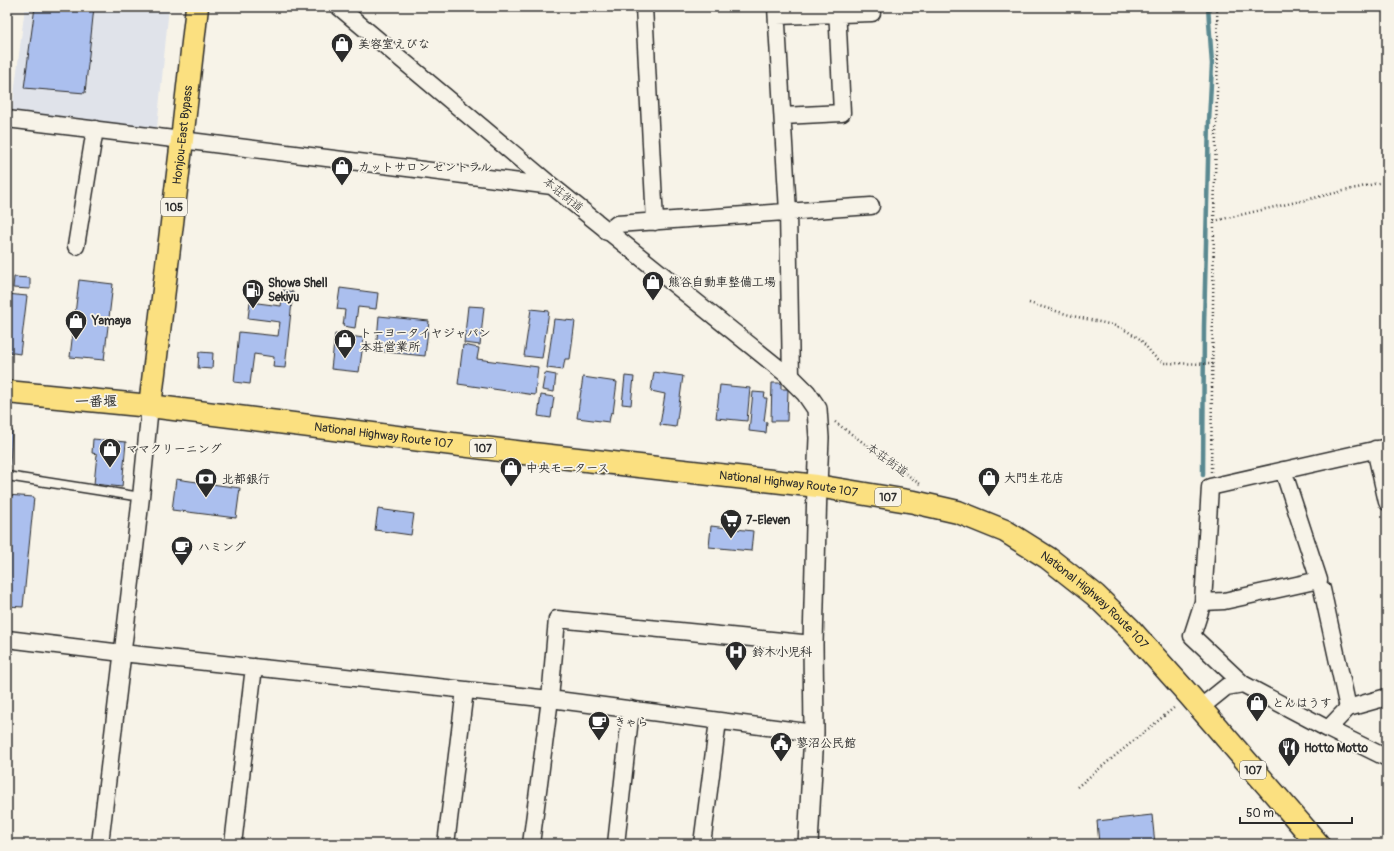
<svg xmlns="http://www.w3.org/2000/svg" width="1394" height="851" viewBox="0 0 1394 851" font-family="Pangolin,'Klee One',sans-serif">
  <rect width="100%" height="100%" fill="#f7f3e8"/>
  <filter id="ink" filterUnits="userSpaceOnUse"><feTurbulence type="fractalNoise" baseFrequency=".025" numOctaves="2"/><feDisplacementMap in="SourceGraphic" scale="8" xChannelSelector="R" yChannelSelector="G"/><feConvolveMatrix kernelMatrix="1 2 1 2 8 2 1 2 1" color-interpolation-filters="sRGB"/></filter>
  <g filter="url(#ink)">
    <path fill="#e0e3ea" d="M 25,7 L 169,7 L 157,128 L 12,111 Z"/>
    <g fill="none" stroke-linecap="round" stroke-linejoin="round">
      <path stroke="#5a8991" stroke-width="4.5" d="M 1203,475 L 1204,326 L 1209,121 L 1212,64 L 1208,7"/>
    </g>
    <path fill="#abbfee" stroke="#2b2b2b" d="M 35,7 L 94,7 L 85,93 L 24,88 Z
      M 14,277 L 30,278 L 30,289 L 13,288 Z
      M 79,280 L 113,284 L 104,360 L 70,357 Z
      M 340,288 L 378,293 L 376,309 L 358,307 L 355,328 L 343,326 L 345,310 L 337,309 Z
      M 283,290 L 293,292 L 285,368 L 273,367 L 274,357 L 254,354 L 250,384 L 234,382 L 239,332 L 278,336 L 280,322 L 248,318 L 250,302 L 281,306 Z
      M 7,294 L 27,296 L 20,354 L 7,352 Z
      M 468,306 L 484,307 L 480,345 L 464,343 Z
      M 531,309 L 549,311 L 542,358 L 524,356 Z
      M 379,316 L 429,321 L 425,356 L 376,351 Z
      M 554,319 L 575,321 L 570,359 L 565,359 L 563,370 L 547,368 Z
      M 335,334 L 364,338 L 359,372 L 331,369 Z
      M 463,345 L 479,348 L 477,359 L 538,367 L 535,395 L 458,384 Z
      M 199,352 L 213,353 L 212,369 L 198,368 Z
      M 654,372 L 683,376 L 676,427 L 660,425 L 665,394 L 651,391 Z
      M 545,373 L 556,375 L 554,392 L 542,390 Z
      M 625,376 L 634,377 L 631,405 L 622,404 Z
      M 583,377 L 617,382 L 613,413 L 611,412 L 609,422 L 577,418 Z
      M 772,383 L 781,383 L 781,389 L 788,389 L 787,421 L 771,421 Z
      M 720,385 L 750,388 L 747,421 L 716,418 Z
      M 753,392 L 765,393 L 764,398 L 767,398 L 764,421 L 767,422 L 766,433 L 749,431 Z
      M 541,395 L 554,397 L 551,418 L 538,416 Z
      M 7,430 L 12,430 L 10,465 L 7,465 Z
      M 93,439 L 126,442 L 122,487 L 94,484 L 97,454 L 92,453 Z
      M 176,479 L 240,488 L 236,518 L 172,510 Z
      M 7,495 L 34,497 L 23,607 L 7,606 Z
      M 378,509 L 414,514 L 411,535 L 375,530 Z
      M 711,526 L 753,531 L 751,551 L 709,547 Z
      M 1152,815 L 1155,844 L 1099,844 L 1097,821 Z"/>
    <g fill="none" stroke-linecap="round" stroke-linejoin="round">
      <g stroke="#2b2b2b" stroke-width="11">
        <path id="service" d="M 7,476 L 141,497"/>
      </g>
      <g stroke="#2b2b2b" stroke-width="19">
        <path id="minor" d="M 339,7 L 552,186 L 791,378
          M 644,7 L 655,222
          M 776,7 L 788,212 L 791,378
          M 777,16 L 872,13
          M 783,116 L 842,113 L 837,7
          M 7,119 L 182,140 L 552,186
          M 607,232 L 617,224 L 871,206
          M 76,246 L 95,129
          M 1375,449 L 1387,502
          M 1322,589 L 1348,708
          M 1203,602 L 1224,601 L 1319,580 L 1283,470
          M 7,639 L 122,653 L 550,699 L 814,733
          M 1243,684 L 1192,636 L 1203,602 L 1210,487 L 1387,447
          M 1200,708 L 1226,687 L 1243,684 L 1328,729 L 1387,758
          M 1328,729 L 1348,708 L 1387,697
          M 100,844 L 141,497 L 150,406
          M 233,844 L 254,667
          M 446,844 L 465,690
          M 531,844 L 550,699 L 557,619 L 813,644
          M 616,844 L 631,709
          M 702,844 L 718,721"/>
      </g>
      <g stroke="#2b2b2b" stroke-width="22">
        <path id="tertiary" d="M 791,378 L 806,393 L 817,409 L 819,438 L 817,486 L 813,644 L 814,733 L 808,844"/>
      </g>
      <g stroke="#2b2b2b" stroke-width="25">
        <g id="trunk">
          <path id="s1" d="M 7,392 L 150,406 L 524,453 L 817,486 L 914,502 L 958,512 L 1005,531 L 1048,558 L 1095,595 L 1130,629 L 1189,695 L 1318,844"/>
          <path id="s2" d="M 150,406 L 182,140 L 197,7"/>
        </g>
      </g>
      <path stroke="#2b2b2b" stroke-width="2.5" stroke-dasharray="1 3" stroke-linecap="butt" d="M 1214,221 L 1387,181
        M 1029,303 L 1073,316 L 1113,325 L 1127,331 L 1140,339 L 1154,356 L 1163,363 L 1213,364
        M 835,422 L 920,484
        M 1211,472 L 1214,221 L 1218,48 L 1217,7
        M 1077,787 L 1175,707"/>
      <use href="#service" stroke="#f7f3e8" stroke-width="8"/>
      <use href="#minor" stroke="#f7f3e8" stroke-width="16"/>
      <use href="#tertiary" stroke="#f7f3e8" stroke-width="19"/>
      <use href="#trunk" stroke="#fbe080" stroke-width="22"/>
    </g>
  </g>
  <defs>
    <g id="shop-pin" transform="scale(1.15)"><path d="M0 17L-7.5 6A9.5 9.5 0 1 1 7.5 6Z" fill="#2b2b2b" stroke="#f7f3e8"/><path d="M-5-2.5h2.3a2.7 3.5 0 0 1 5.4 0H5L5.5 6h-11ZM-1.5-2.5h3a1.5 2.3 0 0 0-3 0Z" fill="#fff"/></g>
    <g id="fuel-pin" transform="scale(1.15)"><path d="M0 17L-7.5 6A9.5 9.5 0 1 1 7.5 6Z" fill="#2b2b2b" stroke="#f7f3e8"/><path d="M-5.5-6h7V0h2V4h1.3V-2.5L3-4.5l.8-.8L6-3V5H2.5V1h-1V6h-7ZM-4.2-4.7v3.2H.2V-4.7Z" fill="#fff"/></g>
    <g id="bank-pin" transform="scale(1.15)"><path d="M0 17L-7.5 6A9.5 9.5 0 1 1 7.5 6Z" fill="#2b2b2b" stroke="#f7f3e8"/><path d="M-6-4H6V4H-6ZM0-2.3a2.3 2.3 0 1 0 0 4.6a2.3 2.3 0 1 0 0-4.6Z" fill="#fff"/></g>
    <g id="supermarket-pin" transform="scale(1.15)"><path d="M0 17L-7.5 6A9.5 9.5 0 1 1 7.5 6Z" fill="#2b2b2b" stroke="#f7f3e8"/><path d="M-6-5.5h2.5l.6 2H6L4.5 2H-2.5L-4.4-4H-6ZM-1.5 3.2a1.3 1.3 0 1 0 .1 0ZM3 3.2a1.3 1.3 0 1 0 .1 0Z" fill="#fff"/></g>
    <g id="cafe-pin" transform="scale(1.15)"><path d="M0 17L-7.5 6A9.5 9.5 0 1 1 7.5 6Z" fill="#2b2b2b" stroke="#f7f3e8"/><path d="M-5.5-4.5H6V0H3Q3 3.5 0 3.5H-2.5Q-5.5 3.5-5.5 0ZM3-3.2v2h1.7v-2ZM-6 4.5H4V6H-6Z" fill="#fff"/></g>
    <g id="hospital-pin" transform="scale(1.15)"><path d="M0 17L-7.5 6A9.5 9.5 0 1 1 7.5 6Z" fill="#2b2b2b" stroke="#f7f3e8"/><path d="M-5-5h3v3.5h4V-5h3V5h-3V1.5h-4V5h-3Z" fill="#fff"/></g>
    <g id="civic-pin" transform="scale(1.15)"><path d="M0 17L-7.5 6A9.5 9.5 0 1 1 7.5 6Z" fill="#2b2b2b" stroke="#f7f3e8"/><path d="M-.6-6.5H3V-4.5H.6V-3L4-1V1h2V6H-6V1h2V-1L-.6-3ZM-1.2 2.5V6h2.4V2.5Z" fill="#fff"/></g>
    <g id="restaurant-pin" transform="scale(1.15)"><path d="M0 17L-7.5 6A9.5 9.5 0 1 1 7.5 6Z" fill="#2b2b2b" stroke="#f7f3e8"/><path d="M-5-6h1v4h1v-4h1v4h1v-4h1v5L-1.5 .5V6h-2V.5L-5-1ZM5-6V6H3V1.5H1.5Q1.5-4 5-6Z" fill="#fff"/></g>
  </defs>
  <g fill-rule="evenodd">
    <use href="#shop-pin" x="342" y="44"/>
    <use href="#shop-pin" x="342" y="167"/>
    <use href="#shop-pin" x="653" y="282"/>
    <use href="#fuel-pin" x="253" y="290"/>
    <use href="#shop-pin" x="76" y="321"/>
    <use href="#shop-pin" x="345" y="340"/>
    <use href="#shop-pin" x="110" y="449"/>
    <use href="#shop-pin" x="511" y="468"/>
    <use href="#shop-pin" x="989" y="478"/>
    <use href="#bank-pin" x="206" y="479"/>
    <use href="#supermarket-pin" x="731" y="520"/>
    <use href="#cafe-pin" x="182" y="547"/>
    <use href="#hospital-pin" x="736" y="652"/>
    <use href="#shop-pin" x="1257" y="703"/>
    <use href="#cafe-pin" x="599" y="722"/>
    <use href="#civic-pin" x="781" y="743"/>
    <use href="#restaurant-pin" x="1289" y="748"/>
  </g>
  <g text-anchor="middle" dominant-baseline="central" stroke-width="3.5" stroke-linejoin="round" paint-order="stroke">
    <g fill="#f7f3e8" stroke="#686764" stroke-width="1">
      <rect x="161" y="198" width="26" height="18" rx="3"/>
      <rect x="470" y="439" width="26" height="18" rx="3"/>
      <rect x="875" y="488" width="26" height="18" rx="3"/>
      <rect x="1240" y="761" width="26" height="18" rx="3"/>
    </g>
    <g font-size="11" font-weight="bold" fill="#2b2b2b">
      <text x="174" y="207">105</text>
      <text x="483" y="448">107</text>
      <text x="888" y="497">107</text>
      <text x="1253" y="770">107</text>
    </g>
    <g font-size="12" font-weight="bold" fill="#2b2b2b" stroke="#f7f3e8" text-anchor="start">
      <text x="358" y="44">美容室えびな</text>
      <text x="358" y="167">カットサロン セントラル</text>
      <text x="668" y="282">熊谷自動車整備工場</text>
      <text x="268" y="283">Showa Shell<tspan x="268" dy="14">Sekiyu</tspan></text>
      <text x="92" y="321">Yamaya</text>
      <text x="360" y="333">トーヨータイヤジャパン<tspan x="360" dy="14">本荘営業所</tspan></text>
      <text x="126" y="449">ママクリーニング</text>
      <text x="526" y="468">中央モータース</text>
      <text x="1004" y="478">大門生花店</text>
      <text x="222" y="479">北都銀行</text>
      <text x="746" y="520">7-Eleven</text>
      <text x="198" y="547">ハミング</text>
      <text x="752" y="652">鈴木小児科</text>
      <text x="1272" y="703">とんはうす</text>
      <text x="614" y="722">きゃら</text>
      <text x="796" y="743">蓼沼公民館</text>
      <text x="1304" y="748">Hotto Motto</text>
    </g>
    <g font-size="12" fill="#2b2b2b" stroke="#f7f3e8">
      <text stroke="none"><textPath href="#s2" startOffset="273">Honjou-East Bypass</textPath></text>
      <text transform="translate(563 195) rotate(39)">本荘街道</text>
      <text stroke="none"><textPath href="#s1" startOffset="379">National Highway Route 107</textPath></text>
      <text transform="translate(887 460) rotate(36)">本荘街道</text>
      <text stroke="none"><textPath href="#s1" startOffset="787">National Highway Route 107</textPath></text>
      <text stroke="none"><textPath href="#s1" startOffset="1123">National Highway Route 107</textPath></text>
    </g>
    <g font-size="14" font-weight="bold" fill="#2b2b2b" stroke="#f7f3e8">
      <text x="96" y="401">一番堰</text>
    </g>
  </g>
  <rect width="1394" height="851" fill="none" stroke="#f7f3e8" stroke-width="24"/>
  <rect x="12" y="12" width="1370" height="827" fill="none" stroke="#2b2b2b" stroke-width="1.5" filter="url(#ink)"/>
  <path d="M1240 817v6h112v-6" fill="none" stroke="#2b2b2b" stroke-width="2"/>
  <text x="1246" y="817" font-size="12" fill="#2b2b2b" stroke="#f7f3e8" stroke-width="3" paint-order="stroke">50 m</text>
</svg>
